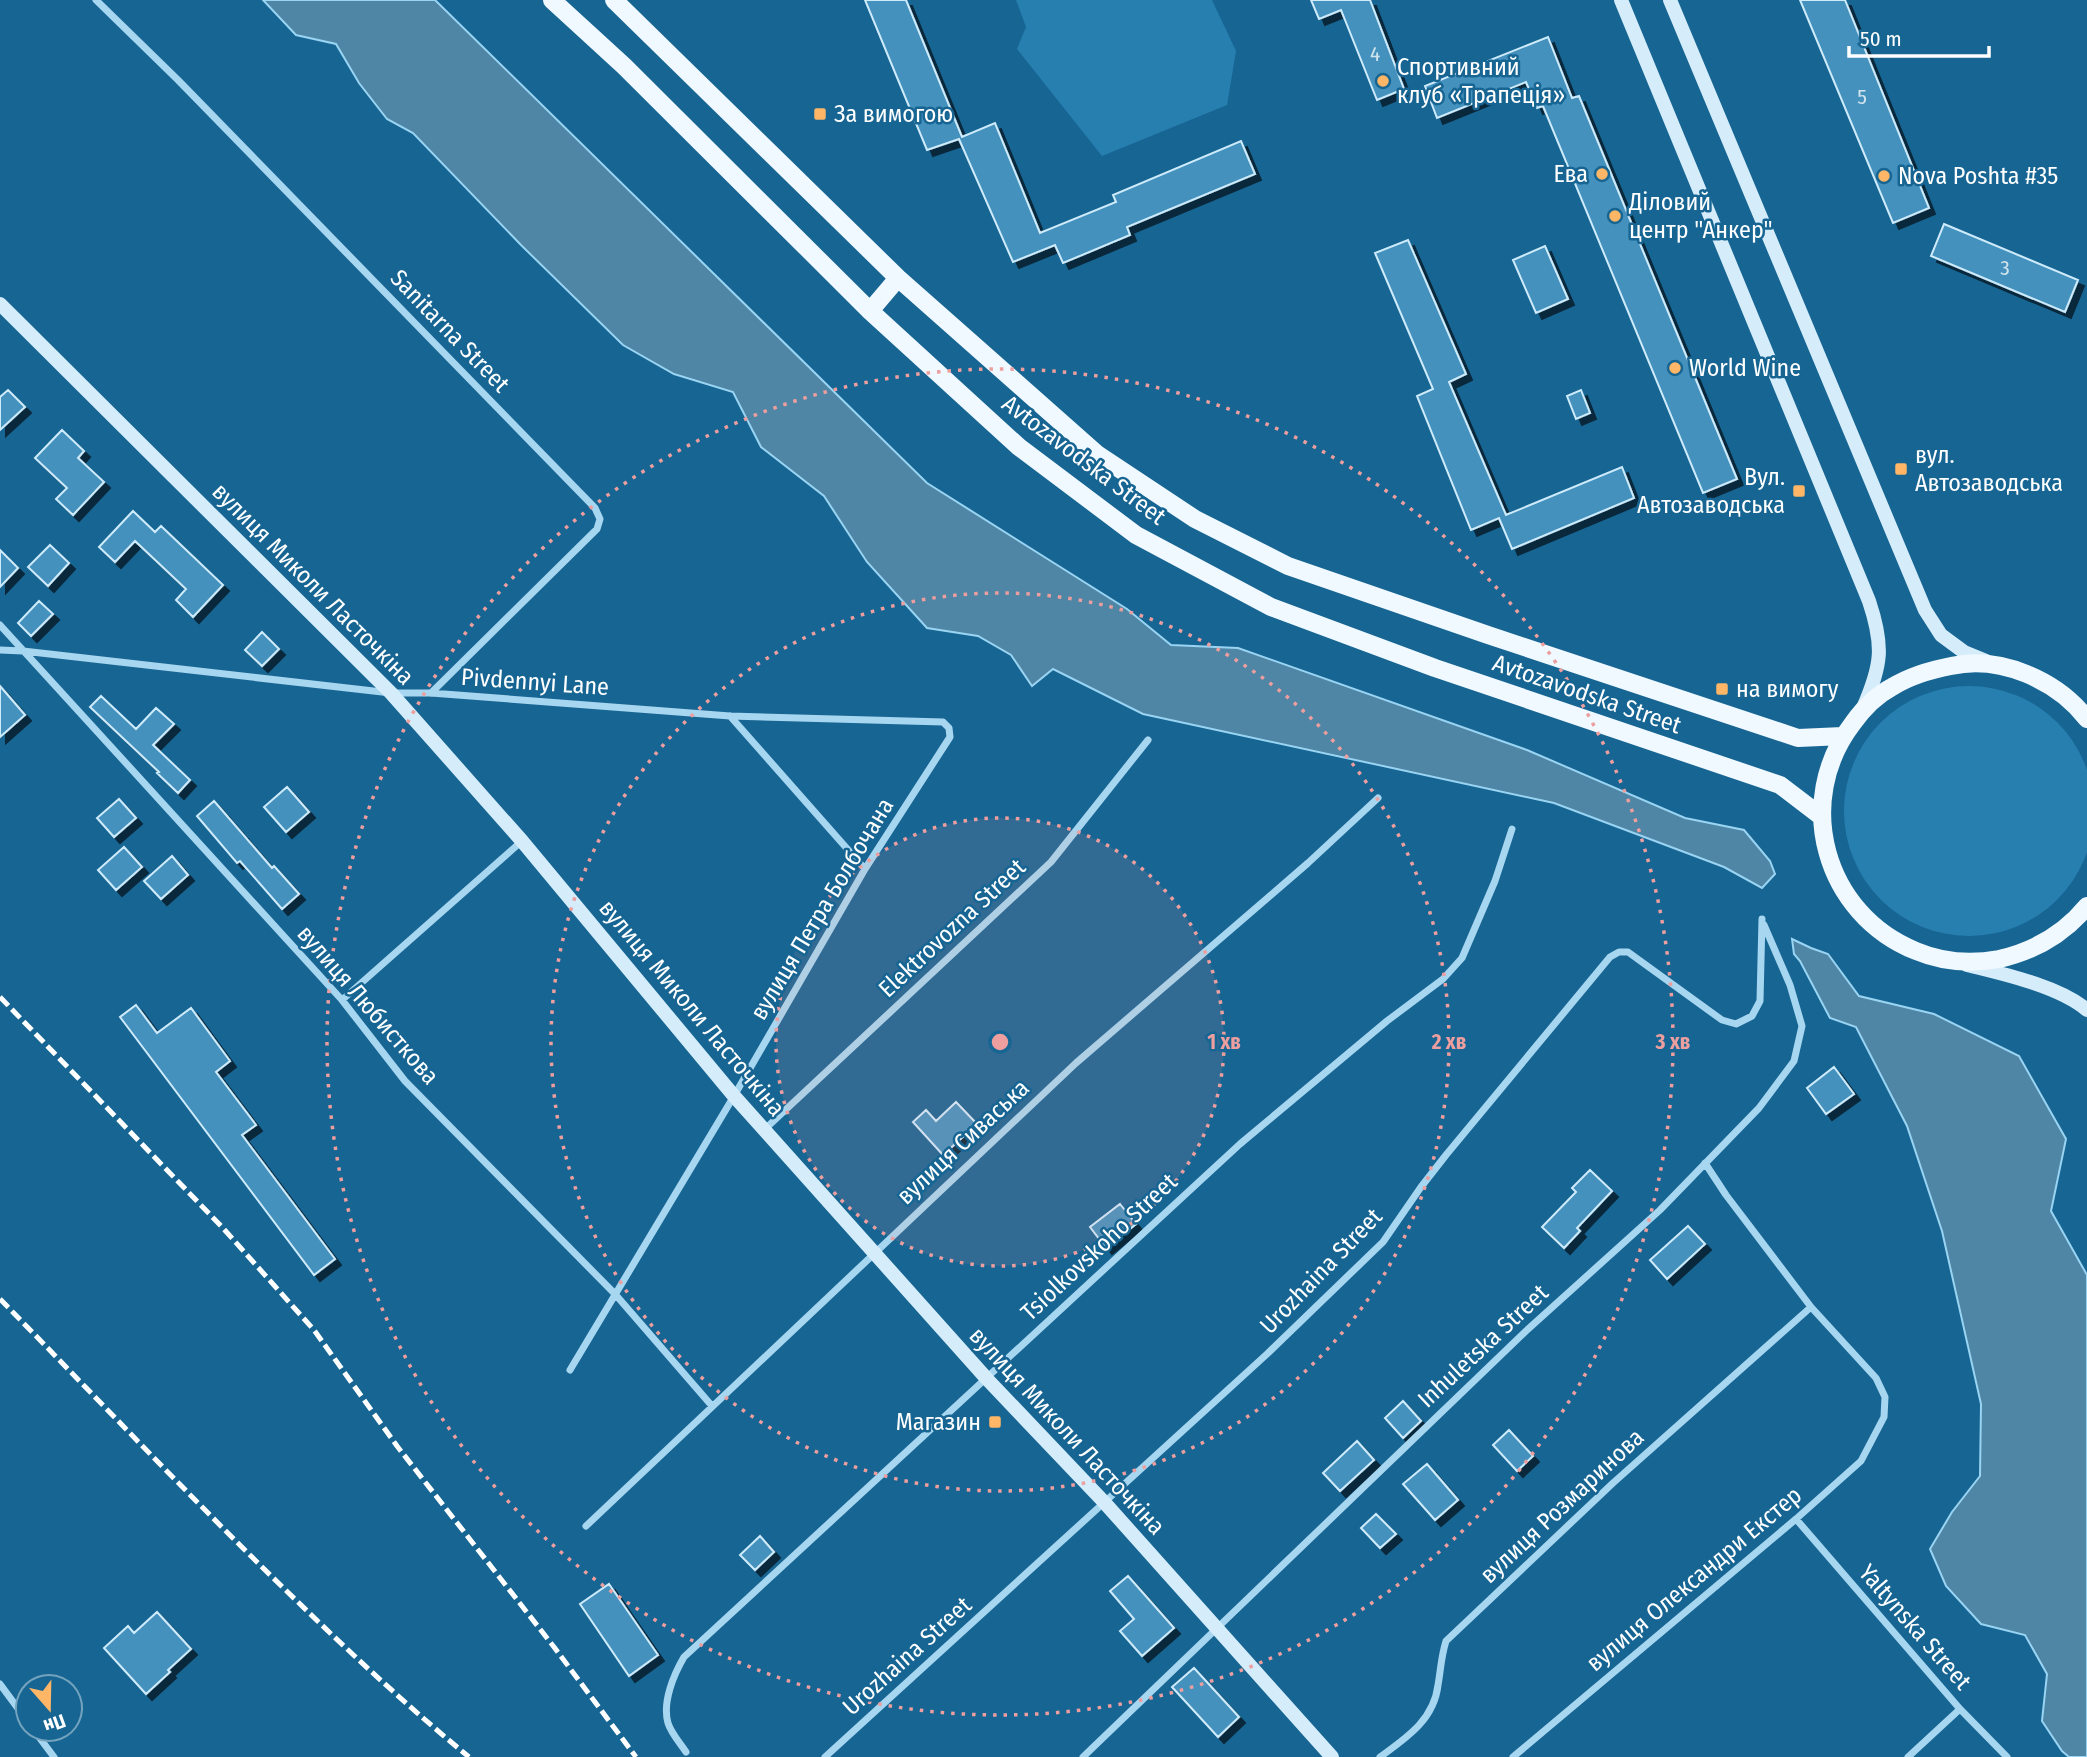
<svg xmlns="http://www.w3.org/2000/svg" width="2087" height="1757" viewBox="0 0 2087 1757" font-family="'Fira Sans Condensed',sans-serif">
  <defs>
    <filter id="shadow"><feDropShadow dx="6" dy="6" stdDeviation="0" flood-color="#0009"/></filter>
  </defs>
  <rect width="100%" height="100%" fill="#176593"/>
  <path fill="#277fb0" d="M 1016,0 L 1212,0 L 1236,51 L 1227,105 L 1102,156 L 1017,49 L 1026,27 Z
    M1844 811a125 125 0 1 1 250 0a125 125 0 1 1-250 0Z"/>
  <path fill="#4f85a5" stroke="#99d4f3" stroke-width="2" d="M 263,0 L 435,0 L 927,483 L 1127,609 L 1171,645 L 1238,648 L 1527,750 L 1685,818 L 1744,830 L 1770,861 L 1775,874 L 1762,888 L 1724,867 L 1554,803 L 1143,714 L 1053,669 L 1032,686 L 1011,655 L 978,636 L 927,628 L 867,562 L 824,496 L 761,447 L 733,392 L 674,374 L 623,345 L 521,245 L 413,133 L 387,119 L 359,83 L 336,44 L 296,35 Z
    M 1792,939 L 1811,948 L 1828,954 L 1859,996 L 1934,1014 L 2019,1056 L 2066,1139 L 2051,1211 L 2087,1275 L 2087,1757 L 2069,1757 L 2062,1751 L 2042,1721 L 2047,1674 L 2025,1635 L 1981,1624 L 1946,1586 L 1930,1549 L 1952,1512 L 1980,1476 L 1981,1404 L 1942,1231 L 1907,1126 L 1856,1027 L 1830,1018 L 1800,961 L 1794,954 Z"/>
  <path fill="#4491bd" stroke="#ceebfb" stroke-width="2" filter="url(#shadow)" d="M 865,0 L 906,0 L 962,137 L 995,123 L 1040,233 L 1116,202 L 1113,195 L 1241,141 L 1255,174 L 1127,227 L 1130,235 L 1063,263 L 1055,245 L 1013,262 L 959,139 L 927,150 Z
    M 1311,0 L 1370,0 L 1404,89 L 1377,100 L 1341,10 L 1319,19 Z
    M 1800,0 L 1845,0 L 1929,208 L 1893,223 Z
    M 1548,37 L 1572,98 L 1579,96 L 1737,479 L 1703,493 L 1543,106 L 1537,108 L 1526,82 L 1437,118 L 1425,86 Z
    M 1944,224 L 2078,280 L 2065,312 L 1931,256 Z
    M 1408,240 L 1466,374 L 1449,382 L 1506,515 L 1622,467 L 1634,498 L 1512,549 L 1499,518 L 1471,530 L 1417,396 L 1433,389 L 1375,253 Z
    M 1545,246 L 1568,299 L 1536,313 L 1513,260 Z
    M 8,390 L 25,407 L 0,430 L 0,397 Z
    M 1581,390 L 1590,413 L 1576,419 L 1567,396 Z
    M 62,430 L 84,451 L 78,458 L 104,482 L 73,515 L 56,499 L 67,488 L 35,458 Z
    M 133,511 L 155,532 L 161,526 L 223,585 L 193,617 L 176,600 L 186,589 L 135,541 L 115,562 L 99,547 Z
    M 50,545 L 69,563 L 48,586 L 28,567 Z
    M 0,550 L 18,568 L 0,587 Z
    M 39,601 L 53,614 L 31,636 L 18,623 Z
    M 262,632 L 279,649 L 262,666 L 245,650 Z
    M 0,686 L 25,715 L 0,737 Z
    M 101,696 L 136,729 L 156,708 L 174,724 L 153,745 L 190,780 L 178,793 L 157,773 L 159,772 L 90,707 Z
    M 287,787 L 309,812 L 286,832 L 264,807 Z
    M 119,799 L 136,818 L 114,837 L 97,818 Z
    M 214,801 L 272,868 L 274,866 L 299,894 L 282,909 L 240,861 L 237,863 L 197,816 Z
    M 124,847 L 142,867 L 116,890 L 98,870 Z
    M 172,856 L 188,875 L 161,899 L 144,881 Z
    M 136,1005 L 157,1033 L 191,1008 L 230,1061 L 216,1072 L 256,1125 L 242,1135 L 335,1259 L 314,1275 L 120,1017 Z
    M 1834,1067 L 1854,1094 L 1826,1114 L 1807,1088 Z
    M 956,1102 L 977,1124 L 943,1155 L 913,1122 L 926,1110 L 936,1121 Z
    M 1590,1170 L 1612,1191 L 1577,1228 L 1580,1231 L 1564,1248 L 1542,1227 L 1576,1192 L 1572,1188 Z
    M 1120,1204 L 1136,1224 L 1106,1248 L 1090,1227 Z
    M 1688,1226 L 1705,1244 L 1667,1279 L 1650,1260 Z
    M 1403,1401 L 1421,1421 L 1403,1438 L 1385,1418 Z
    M 1509,1430 L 1533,1456 L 1517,1471 L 1493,1445 Z
    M 1357,1441 L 1374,1460 L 1340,1491 L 1323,1473 Z
    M 1427,1464 L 1458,1500 L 1435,1520 L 1403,1484 Z
    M 1376,1514 L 1396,1534 L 1380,1548 L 1361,1528 Z
    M 760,1536 L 774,1552 L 755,1570 L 740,1555 Z
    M 1128,1576 L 1174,1628 L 1142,1656 L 1120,1631 L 1134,1619 L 1110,1591 Z
    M 609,1584 L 658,1655 L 629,1676 L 580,1604 Z
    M 157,1612 L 191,1649 L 168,1670 L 170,1672 L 146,1694 L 104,1648 L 128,1626 L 134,1633 Z
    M 1194,1668 L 1239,1717 L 1218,1737 L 1172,1687 Z"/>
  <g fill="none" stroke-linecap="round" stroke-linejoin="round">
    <path stroke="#a7d6f0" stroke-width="7" d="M 96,0 L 178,80 L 595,508 L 600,519 L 597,529 L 431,693
      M 0,625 L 342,1000 L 405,1081 L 615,1294 L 712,1406
      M 0,650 L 23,651 L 391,693 L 431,693 L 730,716 L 943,722 L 949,728 L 950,737 L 865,869 L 734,1096 L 570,1370
      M 730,716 L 865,869
      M 342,1000 L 522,841
      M 765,1129 L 1051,862 L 1148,740
      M 1796,1519 L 1960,1709 L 2007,1757
      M 586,1526 L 1076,1063 L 1308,863 L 1378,798
      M 0,1684 L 28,1722
      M 33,1729 L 54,1757
      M 686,1752 C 680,1743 671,1733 668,1723 C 662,1702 674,1674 684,1657 L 1240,1144 L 1387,1021 L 1443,979 L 1462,958 L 1495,881 L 1512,829
      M 825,1757 L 1267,1354 L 1383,1242 L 1421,1187 L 1446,1155 L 1610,957 L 1619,952 L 1628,952 L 1722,1020 L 1736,1024 L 1752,1016 L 1760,1001 L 1762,919
      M 1083,1757 L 1526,1331 L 1660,1210 L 1759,1108 L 1794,1061 L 1802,1026 L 1790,985 L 1764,925
      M 1380,1757 C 1406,1738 1434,1720 1438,1685 C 1441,1668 1441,1657 1446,1641 L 1613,1483 L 1811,1307
      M 1513,1757 L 1796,1519 L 1861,1461 L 1884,1417 L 1885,1397 L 1876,1378 L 1811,1307 L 1726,1195 L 1705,1163
      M 1908,1757 L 1960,1709"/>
    <path stroke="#d5edfb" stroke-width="14" d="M 1621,0 L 1869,601 C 1884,646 1882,665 1863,708
      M 1670,0 L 1925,610 L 1941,635 L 1964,652 L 1986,661
      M 0,304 L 391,693 L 522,841 L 734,1096 L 987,1379 L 1104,1502 L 1332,1757
      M 1967,965 C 2003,974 2059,986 2087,1010"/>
    <path stroke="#f0f9ff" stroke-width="18" d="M 552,0 L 624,66 L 870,311 L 1019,447 L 1136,535 L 1271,607 L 1435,668 L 1780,785 L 1822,817
      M 614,0 L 898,278 L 1097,454 L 1195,519 L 1288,566 L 1488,635 L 1798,738 L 1843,736
      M 870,311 L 898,278
      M 2087,719 C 2057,680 2000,655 1951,666 C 1930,670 1910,676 1892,687 C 1877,695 1863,709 1853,723 C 1793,801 1824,914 1916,951 C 1942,962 1971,964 1999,959 C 2034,951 2064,934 2087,906"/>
    <path stroke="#fff" stroke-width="5" stroke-dasharray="12 5" stroke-linecap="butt" d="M 0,997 L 222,1227 L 314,1330 L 397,1446 L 554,1647 L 636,1757
      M 0,1299 C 86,1387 170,1476 257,1562 C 326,1630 395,1696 469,1757"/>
  </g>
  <circle cx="1000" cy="1042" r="224" fill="#ed9e9e" fill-opacity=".12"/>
  <g fill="none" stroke="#ed9e9e" stroke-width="3.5" stroke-dasharray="3.5 7">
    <circle cx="1000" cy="1042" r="224"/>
    <circle cx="1000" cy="1042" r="449"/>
    <circle cx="1000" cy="1042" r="673"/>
  </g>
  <g fill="#ffb666" stroke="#176593" stroke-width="2.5">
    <circle cx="1383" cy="81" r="7"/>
    <rect x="813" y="107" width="14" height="14" rx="3.5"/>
    <circle cx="1602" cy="174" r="7"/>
    <circle cx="1884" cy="176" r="7"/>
    <circle cx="1615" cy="216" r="7"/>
    <circle cx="1675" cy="368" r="7"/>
    <rect x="1894" y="462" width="14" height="14" rx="3.5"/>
    <rect x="1792" y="484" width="14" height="14" rx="3.5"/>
    <rect x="1715" y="682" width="14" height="14" rx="3.5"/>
    <rect x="988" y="1415" width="14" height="14" rx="3.5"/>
  </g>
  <g text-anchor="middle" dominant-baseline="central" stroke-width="5" stroke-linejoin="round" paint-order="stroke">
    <g font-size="21" fill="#d0e4ee">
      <text x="1375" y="54">4</text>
      <text x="1862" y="97">5</text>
      <text x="2005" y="268">3</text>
    </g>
    <g font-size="24" fill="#fff" stroke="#176593" text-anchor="start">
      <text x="1397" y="67">Спортивний<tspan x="1397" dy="28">клуб «Трапеція»</tspan></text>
      <text x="834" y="114">За вимогою</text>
      <text x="1588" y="174" text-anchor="end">Ева</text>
      <text x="1898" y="176">Nova Poshta #35</text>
      <text x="1629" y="202">Діловий<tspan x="1629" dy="28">центр "Анкер"</tspan></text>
      <text x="1689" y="368">World Wine</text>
      <text x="1915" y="455">вул.<tspan x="1915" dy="28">Автозаводська</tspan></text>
      <text x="1785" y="477" text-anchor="end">Вул.<tspan x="1785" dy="28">Автозаводська</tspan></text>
      <text x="1736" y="689">на вимогу</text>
      <text x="981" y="1422" text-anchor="end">Магазин</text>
    </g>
    <g font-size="24" fill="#fff" stroke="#176593">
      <text transform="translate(450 331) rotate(46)">Sanitarna Street</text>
      <text transform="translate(1084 460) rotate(37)">Avtozavodska Street</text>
      <text transform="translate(313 584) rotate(45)">вулиця Миколи Ласточкіна</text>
      <text transform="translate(535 682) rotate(4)">Pivdennyi Lane</text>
      <text transform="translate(1587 694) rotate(19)">Avtozavodska Street</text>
      <text transform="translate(822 909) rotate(-59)">вулиця Петра Болбочана</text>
      <text transform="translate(952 928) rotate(-43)">Elektrovozna Street</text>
      <text transform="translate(368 1005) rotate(49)">вулиця Любисткова</text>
      <text transform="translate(692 1008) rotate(50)">вулиця Миколи Ласточкіна</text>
      <text transform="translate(963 1142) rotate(-43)">вулиця Сиваська</text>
      <text transform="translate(1099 1247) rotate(-43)">Tsiolkovskoho Street</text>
      <text transform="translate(1321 1271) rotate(-46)">Urozhaina Street</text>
      <text transform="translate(1483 1346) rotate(-43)">Inhuletska Street</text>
      <text transform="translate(1067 1431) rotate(47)">вулиця Миколи Ласточкіна</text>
      <text transform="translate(1562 1506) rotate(-43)">вулиця Розмаринова</text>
      <text transform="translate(1694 1579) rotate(-40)">вулиця Олександри Екстер</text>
      <text transform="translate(1915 1627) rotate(49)">Yaltynska Street</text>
      <text transform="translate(907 1656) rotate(-42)">Urozhaina Street</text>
    </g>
  </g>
  <circle cx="1000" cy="1042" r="10" fill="#ed9e9e" stroke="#176593" stroke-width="3.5"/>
  <g font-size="21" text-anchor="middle" font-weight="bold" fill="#ed9e9e" stroke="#176593" stroke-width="5" stroke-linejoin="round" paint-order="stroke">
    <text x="1224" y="1049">1 хв</text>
    <text x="1449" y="1049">2 хв</text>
    <text x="1673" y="1049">3 хв</text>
  </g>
  <g transform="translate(49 1708) rotate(160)"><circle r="33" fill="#176593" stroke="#74a3be" stroke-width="2"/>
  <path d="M0-5L12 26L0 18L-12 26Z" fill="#ffb666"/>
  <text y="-10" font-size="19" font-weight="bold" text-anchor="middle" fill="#ffffff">Пн</text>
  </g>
  <path d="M1849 46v10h140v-10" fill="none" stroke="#ffffff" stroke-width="3.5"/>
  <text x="1860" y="46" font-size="21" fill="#ffffff" stroke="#176593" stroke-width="5" paint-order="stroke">50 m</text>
</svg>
